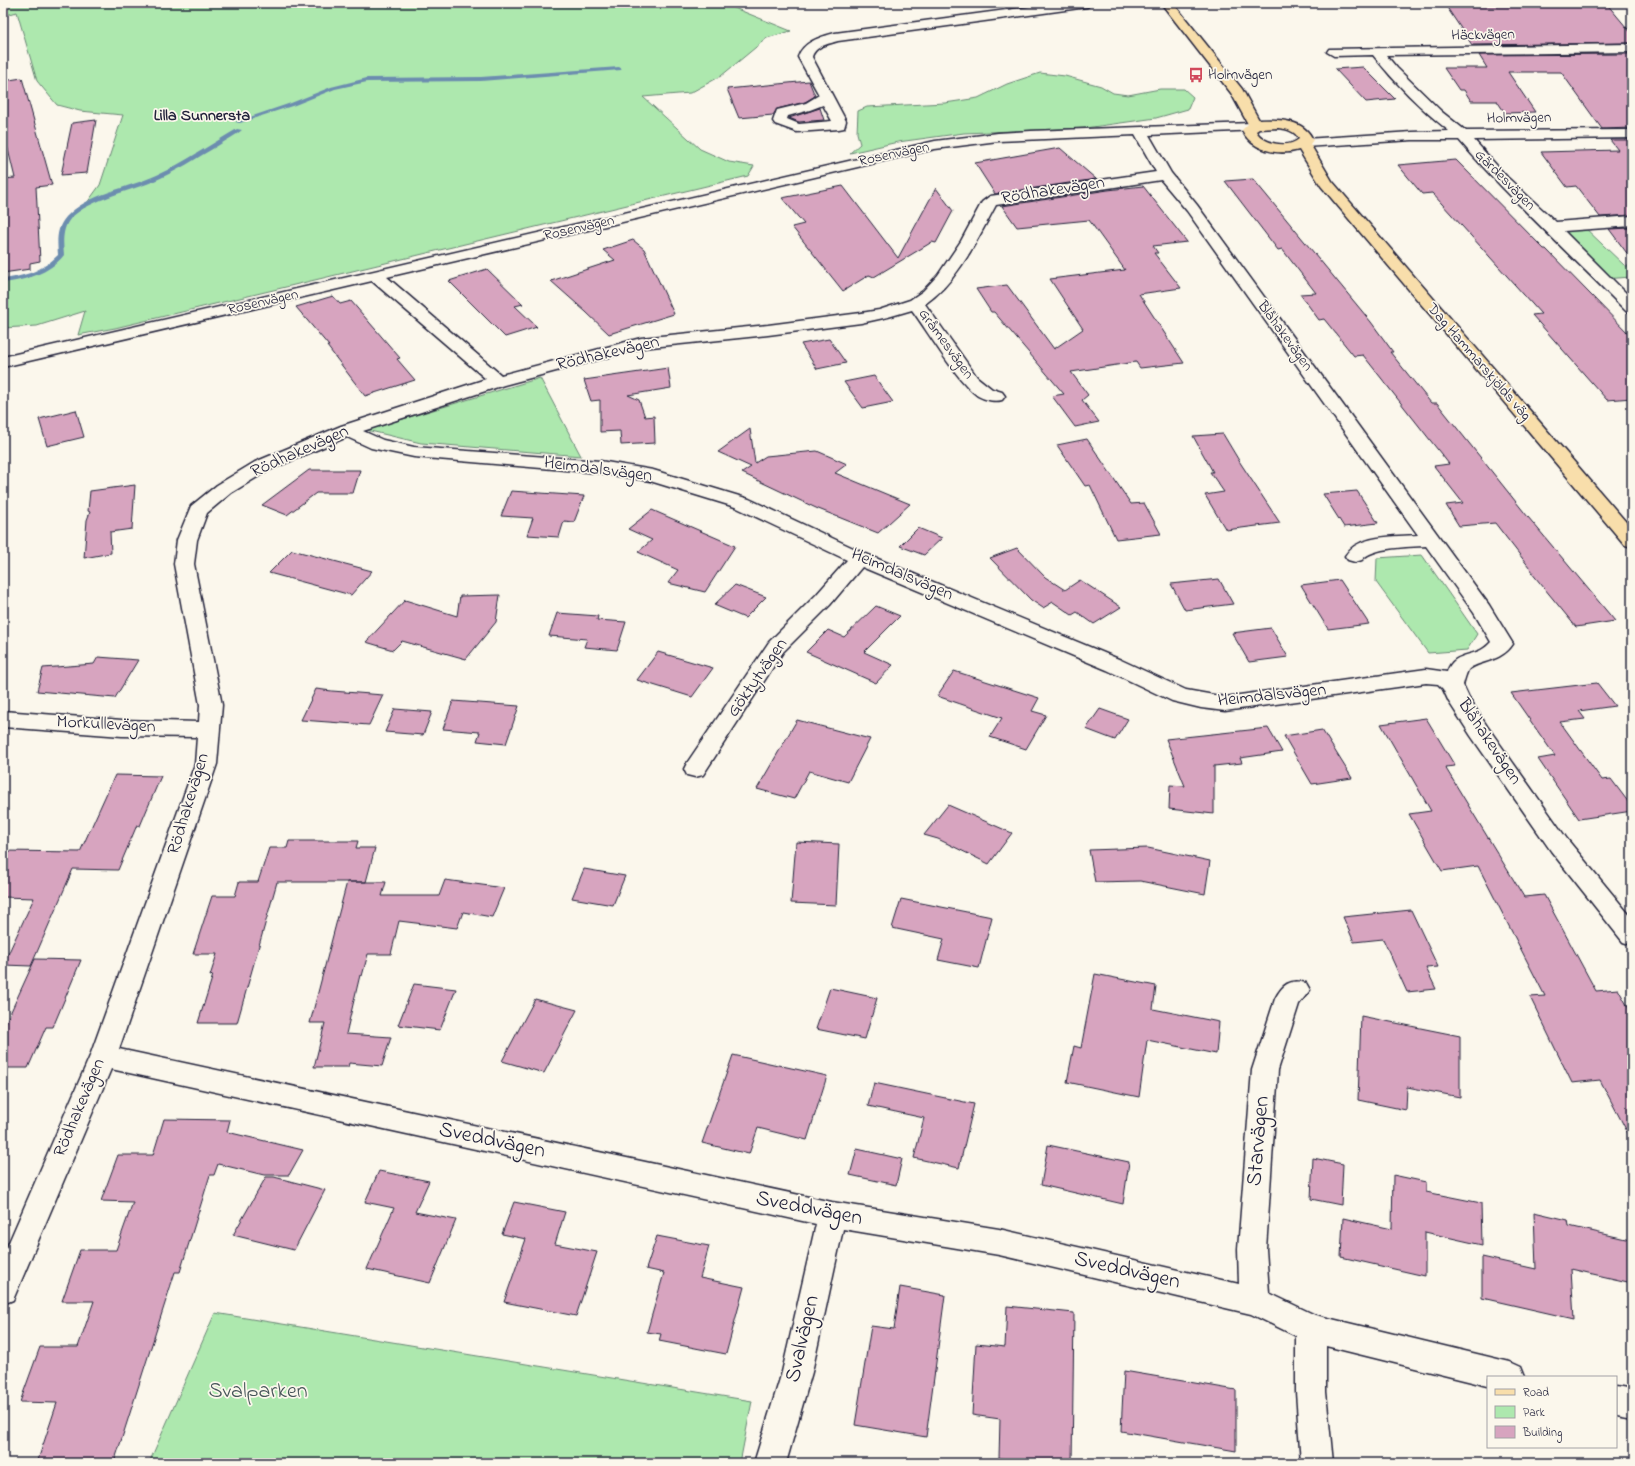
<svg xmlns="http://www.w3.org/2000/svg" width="1635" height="1466" viewBox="0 0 1635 1466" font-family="'Indie Flower',sans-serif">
  <rect width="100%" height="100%" fill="#fbf7ec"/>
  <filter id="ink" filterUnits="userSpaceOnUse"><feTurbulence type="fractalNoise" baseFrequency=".025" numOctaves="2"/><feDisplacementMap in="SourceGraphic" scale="8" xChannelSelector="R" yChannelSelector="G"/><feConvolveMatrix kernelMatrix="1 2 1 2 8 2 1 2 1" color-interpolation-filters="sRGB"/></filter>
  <g filter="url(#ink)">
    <path fill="#ade8ae" stroke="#688574" d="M 3,3 L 722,3 L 791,31 L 767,38 L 721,76 L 690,93 L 643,97 L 700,149 L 729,162 L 754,166 L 748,176 L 115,328 L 78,335 L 85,311 L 37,326 L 3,328 L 3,281 C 26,278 45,274 60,255 L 60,235 L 63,223 L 69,216 L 84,207 L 100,185 L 123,115 L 80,111 L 57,105 L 37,81 L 17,12 L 3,16 Z
      M 1040,73 L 1065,76 L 1101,86 L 1113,93 L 1128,95 L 1160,89 L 1184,89 L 1193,97 L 1188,109 L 1156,118 L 1085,128 L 964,133 L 898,142 L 850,153 L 860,144 L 857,133 L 858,111 L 867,107 L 945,103 L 978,98 L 1007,84 Z
      M 1581,224 L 1625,266 L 1632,266 L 1632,277 L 1602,279 L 1552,227 Z
      M 540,378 L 581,456 L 421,443 L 366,430 Z
      M 1422,555 L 1477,634 L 1467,650 L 1428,653 L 1376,582 L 1377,558 Z
      M 215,1313 L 752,1401 L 740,1463 L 149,1463 Z"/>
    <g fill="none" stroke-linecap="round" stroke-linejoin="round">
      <path fill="#6c8daf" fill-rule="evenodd" d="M 619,67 L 622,69 L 621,70 L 481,81 L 367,82 L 335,89 L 295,105 L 240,123 L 235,122 L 291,103 L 331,87 L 367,78 L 481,77 Z
        M 237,129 L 242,130 C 235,136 226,140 219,145 C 197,158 176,172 152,182 C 130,191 81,202 68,222 C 62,232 63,244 64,255 C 49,274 26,280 3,283 L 3,279 C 25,276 42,271 58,255 C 57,241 56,228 66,217 C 87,194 129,188 157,175 C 185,162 211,144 237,129 Z"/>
    </g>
    <path fill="#d7a4bf" stroke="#22223b" d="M 1548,3 L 1606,3 L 1632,34 L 1632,43 L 1472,45 L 1446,6 L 1550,5 Z
      M 1632,54 L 1632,128 L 1602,129 L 1561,72 L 1508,72 L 1535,112 L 1505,113 L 1497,101 L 1471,101 L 1464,90 L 1459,90 L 1444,68 L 1487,68 L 1479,55 Z
      M 1363,67 L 1395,99 L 1366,102 L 1335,69 Z
      M 22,78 L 52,185 L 36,187 L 40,261 L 30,263 L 30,269 L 3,273 L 3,179 L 15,178 L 3,129 L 3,81 Z
      M 809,81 L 815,96 L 805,102 L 777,109 L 773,115 L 739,118 L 727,89 Z
      M 820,108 L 824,120 L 799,122 L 789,118 Z
      M 96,120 L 87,173 L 61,175 L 72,123 Z
      M 1610,140 L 1632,140 L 1632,215 L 1600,217 L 1576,186 L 1567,187 L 1541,152 L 1618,150 Z
      M 1060,148 L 1096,179 L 995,194 L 975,163 Z
      M 1456,160 L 1544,249 L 1546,249 L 1632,337 L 1632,398 L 1607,400 L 1532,315 L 1541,314 L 1481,247 L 1432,193 L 1422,194 L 1398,165 Z
      M 1253,179 L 1371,322 L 1393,352 L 1390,352 L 1431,403 L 1437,403 L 1528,517 L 1615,621 L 1576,627 L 1531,572 L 1533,572 L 1495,523 L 1459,526 L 1446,505 L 1463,503 L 1434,466 L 1449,464 L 1363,355 L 1354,356 L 1324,319 L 1319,320 L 1300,294 L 1316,293 L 1282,249 L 1278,250 L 1225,181 Z
      M 843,186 L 898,258 L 936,188 L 953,211 L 936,243 L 932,242 L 874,277 L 869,275 L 843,291 L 792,227 L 804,224 L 782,198 Z
      M 1143,186 L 1187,242 L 1153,246 L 1158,253 L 1154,253 L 1181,288 L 1139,294 L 1184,363 L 1140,368 L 1136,362 L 1071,372 L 1088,395 L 1082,400 L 1099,422 L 1075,427 L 1052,396 L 1064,394 L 994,312 L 991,312 L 976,289 L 1007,285 L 1054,349 L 1083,329 L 1050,279 L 1125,270 L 1089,220 L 1017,227 L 1002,206 L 1108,190 Z
      M 1632,228 L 1632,260 L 1609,229 Z
      M 633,240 L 644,249 L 674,314 L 609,334 L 586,312 L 551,281 L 615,260 L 603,250 Z
      M 487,269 L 523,304 L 515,306 L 537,327 L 505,337 L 449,281 Z
      M 333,296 L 340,304 L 351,301 L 400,358 L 397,359 L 415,380 L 365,396 L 327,346 L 329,346 L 296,307 Z
      M 829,339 L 846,363 L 817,369 L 801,344 Z
      M 668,368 L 671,388 L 628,395 L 639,400 L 645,417 L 654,416 L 655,443 L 621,445 L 620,431 L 600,432 L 600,400 L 591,401 L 584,380 Z
      M 874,376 L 893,402 L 863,408 L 844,382 Z
      M 76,410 L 84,437 L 47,446 L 39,419 Z
      M 750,429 L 755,463 L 766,456 L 817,451 L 847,464 L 835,473 L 910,504 L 878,533 L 816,508 L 742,473 L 751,467 L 718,452 Z
      M 1223,434 L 1241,464 L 1280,523 L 1226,530 L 1205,495 L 1224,492 L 1210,472 L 1213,472 L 1193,436 Z
      M 1087,439 L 1131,504 L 1144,503 L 1161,534 L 1116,539 L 1090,485 L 1085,486 L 1057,445 Z
      M 309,470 L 360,470 L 353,493 L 316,493 L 287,515 L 262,505 Z
      M 135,485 L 132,529 L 110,532 L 111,553 L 84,558 L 87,520 L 90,512 L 88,511 L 90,491 Z
      M 511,491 L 584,496 L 574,522 L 564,521 L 559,537 L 527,535 L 533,518 L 501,516 Z
      M 1357,491 L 1378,523 L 1344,527 L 1323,494 Z
      M 652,510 L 735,546 L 705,592 L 668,583 L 678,570 L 638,552 L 652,540 L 628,529 Z
      M 918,528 L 942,538 L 924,555 L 900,546 Z
      M 1017,548 L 1045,577 L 1065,590 L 1080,580 L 1121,607 L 1094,624 L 1077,612 L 1072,615 L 1053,602 L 1043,608 L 1031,600 L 990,558 Z
      M 292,550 L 372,571 L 351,595 L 269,573 Z
      M 1219,579 L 1233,604 L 1185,610 L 1171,584 Z
      M 1340,580 L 1369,624 L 1328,629 L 1301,585 Z
      M 735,585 L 766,597 L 745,618 L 714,605 Z
      M 500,595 L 496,622 L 466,659 L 402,641 L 393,650 L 366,642 L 405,600 L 457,616 L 460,596 Z
      M 876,606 L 900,616 L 864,652 L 893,665 L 876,683 L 806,652 L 828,630 L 844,637 Z
      M 557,613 L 598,616 L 597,620 L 626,622 L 617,650 L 584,647 L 587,639 L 549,636 Z
      M 1271,628 L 1288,657 L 1249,662 L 1232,633 Z
      M 658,652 L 713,668 L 692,697 L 637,680 Z
      M 98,657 L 138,660 L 115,698 L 37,691 L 43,668 L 94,664 Z
      M 954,671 L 1039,698 L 1032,711 L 1046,715 L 1026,749 L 990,737 L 1002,718 L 937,696 Z
      M 1597,683 L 1615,706 L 1579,711 L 1585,719 L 1560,722 L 1602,780 L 1611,779 L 1632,807 L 1632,811 L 1579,819 L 1538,759 L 1555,756 L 1511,693 Z
      M 316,689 L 332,691 L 383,695 L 369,725 L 301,720 Z
      M 453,701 L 519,706 L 506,744 L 477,741 L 480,732 L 443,729 Z
      M 395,709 L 432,712 L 423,735 L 385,732 Z
      M 1100,709 L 1128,719 L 1115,740 L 1086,729 Z
      M 1426,718 L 1455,766 L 1445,767 L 1524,897 L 1544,895 L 1596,991 L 1618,989 L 1632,1014 L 1632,1141 L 1600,1080 L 1572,1083 L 1530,997 L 1545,996 L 1478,866 L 1442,871 L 1409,814 L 1431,811 L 1381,724 Z
      M 797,720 L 870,739 L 848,782 L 809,771 L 794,799 L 757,789 Z
      M 1268,728 L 1282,752 L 1240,758 L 1242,763 L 1214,766 L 1214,814 L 1169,809 L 1170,785 L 1185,786 L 1166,739 Z
      M 1322,730 L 1352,778 L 1312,784 L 1284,736 Z
      M 115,775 L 161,776 L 140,826 L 137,825 L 118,870 L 73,869 L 31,966 L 3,965 L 34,898 L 3,897 L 3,851 L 80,852 Z
      M 948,805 L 1012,833 L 989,864 L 938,839 L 924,835 Z
      M 289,841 L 358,841 L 356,848 L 375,848 L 366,882 L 277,882 L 237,1023 L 198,1023 L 213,975 L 210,976 L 217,954 L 193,954 L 212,896 L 235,896 L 239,882 L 258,882 L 269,848 L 287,848 Z
      M 796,842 L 839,844 L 836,905 L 791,903 Z
      M 1148,848 L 1210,861 L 1205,894 L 1140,881 L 1095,882 L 1089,850 Z
      M 584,869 L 625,876 L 613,905 L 572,898 Z
      M 445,880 L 504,888 L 492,917 L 463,912 L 457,928 L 399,921 L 391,954 L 368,954 L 362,976 L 360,975 L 346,1034 L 391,1037 L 382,1066 L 349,1063 L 348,1067 L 314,1067 L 325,1023 L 310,1023 L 347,882 L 386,882 L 382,896 L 439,896 Z
      M 901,899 L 992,917 L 979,968 L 938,960 L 944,939 L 892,928 Z
      M 1411,910 L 1438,967 L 1426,968 L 1436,989 L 1407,992 L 1383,939 L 1354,942 L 1343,917 Z
      M 35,959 L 81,960 L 53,1027 L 46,1027 L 28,1068 L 3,1068 L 3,1029 Z
      M 1095,974 L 1156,986 L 1153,1009 L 1219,1022 L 1216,1054 L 1147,1040 L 1139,1097 L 1067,1082 L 1074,1046 L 1081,1048 Z
      M 414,984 L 456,989 L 440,1030 L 398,1025 Z
      M 830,988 L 877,998 L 865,1039 L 816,1029 Z
      M 535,999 L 577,1010 L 544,1073 L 502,1061 Z
      M 1361,1016 L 1460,1036 L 1460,1097 L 1407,1087 L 1406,1110 L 1358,1100 Z
      M 733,1055 L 827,1076 L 807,1140 L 758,1128 L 749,1154 L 702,1143 Z
      M 874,1083 L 974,1104 L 959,1168 L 914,1158 L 924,1118 L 868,1106 Z
      M 164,1119 L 230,1120 L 227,1132 L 303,1150 L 289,1175 L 264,1175 L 218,1164 L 214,1175 L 210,1175 L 180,1272 L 175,1272 L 114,1463 L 37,1463 L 57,1403 L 20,1402 L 40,1347 L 78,1347 L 94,1301 L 62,1301 L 80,1250 L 116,1250 L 133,1202 L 101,1201 L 118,1155 L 153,1155 Z
      M 1048,1145 L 1129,1162 L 1123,1204 L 1041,1185 Z
      M 857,1149 L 902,1159 L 896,1185 L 850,1175 Z
      M 1313,1158 L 1343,1164 L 1341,1205 L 1311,1199 Z
      M 379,1171 L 429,1181 L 415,1212 L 456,1220 L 430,1283 L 367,1269 L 394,1208 L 365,1202 Z
      M 1393,1175 L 1426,1182 L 1426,1192 L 1481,1203 L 1482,1245 L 1425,1232 L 1425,1276 L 1341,1257 L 1343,1218 L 1392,1229 Z
      M 266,1177 L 274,1177 L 325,1190 L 294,1250 L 233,1235 Z
      M 514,1202 L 565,1212 L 555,1244 L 597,1252 L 576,1316 L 504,1302 L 526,1239 L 502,1234 Z
      M 1534,1212 L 1568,1220 L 1569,1226 L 1630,1240 L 1632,1283 L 1571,1269 L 1574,1319 L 1482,1298 L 1482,1257 L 1536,1269 Z
      M 657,1236 L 709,1246 L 700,1278 L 744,1287 L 726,1354 L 659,1341 L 661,1334 L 647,1332 L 664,1273 L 646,1269 Z
      M 900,1287 L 945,1295 L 926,1437 L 855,1425 L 871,1326 L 894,1329 Z
      M 1007,1306 L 1074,1313 L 1072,1463 L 1043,1463 L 999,1458 L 1000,1419 L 972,1415 L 976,1344 L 1005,1347 Z
      M 1124,1371 L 1236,1390 L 1236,1451 L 1121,1431 Z"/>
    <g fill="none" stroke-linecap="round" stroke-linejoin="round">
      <g stroke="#22223b" stroke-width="3">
        <path id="minor" d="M 1059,3 L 1093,3 L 1087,7 L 838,41 C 828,44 815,46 812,57 L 846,121 L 844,128 L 839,129 L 797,132 L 775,124 L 773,121 L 777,110 L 806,103 L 819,95 L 798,57 C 803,42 820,37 835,33 ZM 823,105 L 832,121 L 799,124 L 787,119 L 788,116 L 810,110 Z
          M 1632,44 L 1632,52 L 1386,55 L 1397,68 L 1442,112 L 1466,131 L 1632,130 L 1632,138 L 1474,140 L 1507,177 L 1556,222 L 1632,216 L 1632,226 L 1564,231 L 1632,299 L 1632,313 L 1626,311 C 1570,254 1511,200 1459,140 L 1412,140 L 1305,147 L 1300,146 L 1298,143 L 1300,140 L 1305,139 L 1412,132 L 1449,131 C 1421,109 1395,83 1373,55 L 1334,56 L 1327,52 L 1329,49 Z
          M 1252,123 L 1257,124 L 1259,127 L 1257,130 L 1149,135 L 1171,173 L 1197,205 L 1489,605 L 1513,644 C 1501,663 1476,661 1468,670 C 1466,674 1464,681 1463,685 L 1470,700 L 1487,726 L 1567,839 L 1632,918 L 1632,945 L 1623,942 L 1551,851 L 1471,736 L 1449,702 L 1443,689 L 1438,684 L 1426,683 L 1225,711 L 1201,708 L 1172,701 L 1107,670 L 862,567 L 830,605 L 783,652 L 703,775 L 695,777 L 687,775 L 684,769 L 687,763 L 769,642 L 816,595 L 847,560 L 735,507 L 650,481 L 600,473 L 414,457 L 371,448 L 347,437 L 269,470 L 231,493 L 207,513 L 197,540 L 194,564 L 222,705 L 217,764 L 119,1049 L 832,1202 L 999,1229 L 1239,1284 L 1238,1249 L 1252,1070 L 1275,999 C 1282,985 1290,978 1306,983 L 1310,990 L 1299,1004 L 1278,1070 L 1266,1249 L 1269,1293 L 1315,1315 L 1510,1362 L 1521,1367 L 1525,1377 L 1488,1377 L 1488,1386 L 1326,1346 L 1326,1392 L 1333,1463 L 1301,1463 L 1296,1392 L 1296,1336 L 1251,1314 L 999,1255 L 843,1229 L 812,1372 L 786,1463 L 754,1463 L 782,1372 L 816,1224 L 111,1069 L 13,1300 L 3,1304 L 3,1256 L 90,1056 L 195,764 L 197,737 L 122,736 L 3,727 L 3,711 L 122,720 L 199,722 L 200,705 L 174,564 L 177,540 L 191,506 L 217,485 L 255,462 L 341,426 L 486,379 L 372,281 L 3,367 L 3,357 L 935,141 L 998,133 L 1031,131 ZM 1135,135 L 1156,172 L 990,196 L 982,202 L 961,241 L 938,275 L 923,291 L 910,300 L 879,310 L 861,313 L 768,325 L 641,338 L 501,375 L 387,277 L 935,149 L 998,141 ZM 1161,180 L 1187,211 L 1418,535 C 1395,537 1358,534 1345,556 L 1348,560 L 1355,562 L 1362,560 C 1371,547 1410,547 1426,546 L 1474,613 L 1491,642 C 1488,645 1485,648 1481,650 C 1467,657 1453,654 1447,672 L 1426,669 L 1225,697 L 1186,690 L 1121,660 L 866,554 L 749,499 L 653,470 L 600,461 L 414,447 L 383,440 L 363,431 L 504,385 L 642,348 L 768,335 L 861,323 L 888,317 L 912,310 C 929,333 956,380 978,396 C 985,400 995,402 1002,400 L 1005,396 L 1002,392 L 992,389 L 977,377 L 925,304 C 958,281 977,240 996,205 Z
          M 1616,1386 L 1632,1389 L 1632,1419 L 1616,1416 Z"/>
      </g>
      <g stroke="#22223b" stroke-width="3">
        <path id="major" d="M 1161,3 L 1173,3 L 1242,89 L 1259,120 C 1279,119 1304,119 1313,140 L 1310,144 L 1332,181 L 1632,529 L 1632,547 L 1625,545 L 1321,186 L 1299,150 C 1278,156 1252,151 1242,130 L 1248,124 L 1231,93 ZM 1278,128 C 1287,129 1295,131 1299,139 C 1288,149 1263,144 1256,131 L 1259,129 Z"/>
      </g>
      <use href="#minor" fill="#fbf7ec" fill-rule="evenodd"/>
      <use href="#major" fill="#f8deab" fill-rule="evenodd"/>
    </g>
  </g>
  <defs>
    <g id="bus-bare" transform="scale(1.2)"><path d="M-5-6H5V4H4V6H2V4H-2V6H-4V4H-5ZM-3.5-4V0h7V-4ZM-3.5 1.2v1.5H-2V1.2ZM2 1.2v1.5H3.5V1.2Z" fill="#d1495b" stroke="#fbf7ec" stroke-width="2.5" paint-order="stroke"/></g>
  </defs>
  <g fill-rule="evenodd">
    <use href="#bus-bare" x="1196" y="75"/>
  </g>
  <g text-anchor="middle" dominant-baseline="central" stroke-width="3.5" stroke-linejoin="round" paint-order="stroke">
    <g font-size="15" fill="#22223b" stroke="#fbf7ec">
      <text transform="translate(1483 35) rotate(-1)">Häckvägen</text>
      <text transform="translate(1519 118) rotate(-1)">Holmvägen</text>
      <text transform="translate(894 154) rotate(-12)">Rosenvägen</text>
      <text transform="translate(1505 180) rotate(45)">Gärdesvägen</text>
      <text transform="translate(579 228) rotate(-13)">Rosenvägen</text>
      <text transform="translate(263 302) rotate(-13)">Rosenvägen</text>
      <text transform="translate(1285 336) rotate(54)">Blåhakevägen</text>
      <text transform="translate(946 344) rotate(54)">Gråmesvägen</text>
      <text transform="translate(1479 362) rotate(49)">Dag Hammarskjölds väg</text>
    </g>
    <g font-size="15" fill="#22223b" stroke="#fbf7ec" text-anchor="start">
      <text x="1208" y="75">Holmvägen</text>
    </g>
    <g font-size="16" font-weight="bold" fill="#22223b" stroke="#fbf7ec">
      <text x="202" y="116">Lilla Sunnersta</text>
    </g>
    <g font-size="18" fill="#22223b" stroke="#fbf7ec">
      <text transform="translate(1053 191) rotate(-9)">Rödhakevägen</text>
      <text transform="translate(608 354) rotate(-13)">Rödhakevägen</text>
      <text transform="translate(300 452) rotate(-24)">Rödhakevägen</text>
      <text transform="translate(598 470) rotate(7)">Heimdalsvägen</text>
      <text transform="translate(902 575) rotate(23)">Heimdalsvägen</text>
      <text transform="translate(758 678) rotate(-55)">Göktytvägen</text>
      <text transform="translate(1272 696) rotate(-6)">Heimdalsvägen</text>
      <text transform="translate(106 725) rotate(3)">Morkullevägen</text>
      <text transform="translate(1489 742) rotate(56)">Blåhakevägen</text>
      <text transform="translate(189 804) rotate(-73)">Rödhakevägen</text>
      <text transform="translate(80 1108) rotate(-67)">Rödhakevägen</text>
    </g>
    <g font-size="22" fill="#22223b" stroke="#fbf7ec">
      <text transform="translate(492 1141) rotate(12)">Sveddvägen</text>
      <text transform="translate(1259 1141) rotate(-85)">Starvägen</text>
      <text transform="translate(809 1209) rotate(11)">Sveddvägen</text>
      <text transform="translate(1127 1271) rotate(13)">Sveddvägen</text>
      <text transform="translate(803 1339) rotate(-77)">Svalvägen</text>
    </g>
    <g font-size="22" fill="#455458" stroke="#fbf7ec">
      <text x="258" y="1392">Svalparken</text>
    </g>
  </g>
  <rect width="1635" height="1466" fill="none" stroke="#fbf7ec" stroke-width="16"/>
  <rect x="8" y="8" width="1619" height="1450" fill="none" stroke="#22223b" stroke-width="1.5" filter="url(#ink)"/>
  <rect x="1487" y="1376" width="130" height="72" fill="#fbf7ec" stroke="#a4a2a5"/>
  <rect x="1495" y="1389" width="20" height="6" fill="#f8deab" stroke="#a4a2a5"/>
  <text x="1523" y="1396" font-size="12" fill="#22223b">Road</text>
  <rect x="1495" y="1406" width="20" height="12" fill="#ade8ae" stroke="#a4a2a5"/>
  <text x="1523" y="1416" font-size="12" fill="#22223b">Park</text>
  <rect x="1495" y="1426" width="20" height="12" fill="#d7a4bf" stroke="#a4a2a5"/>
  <text x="1523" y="1436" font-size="12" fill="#22223b">Building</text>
</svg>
